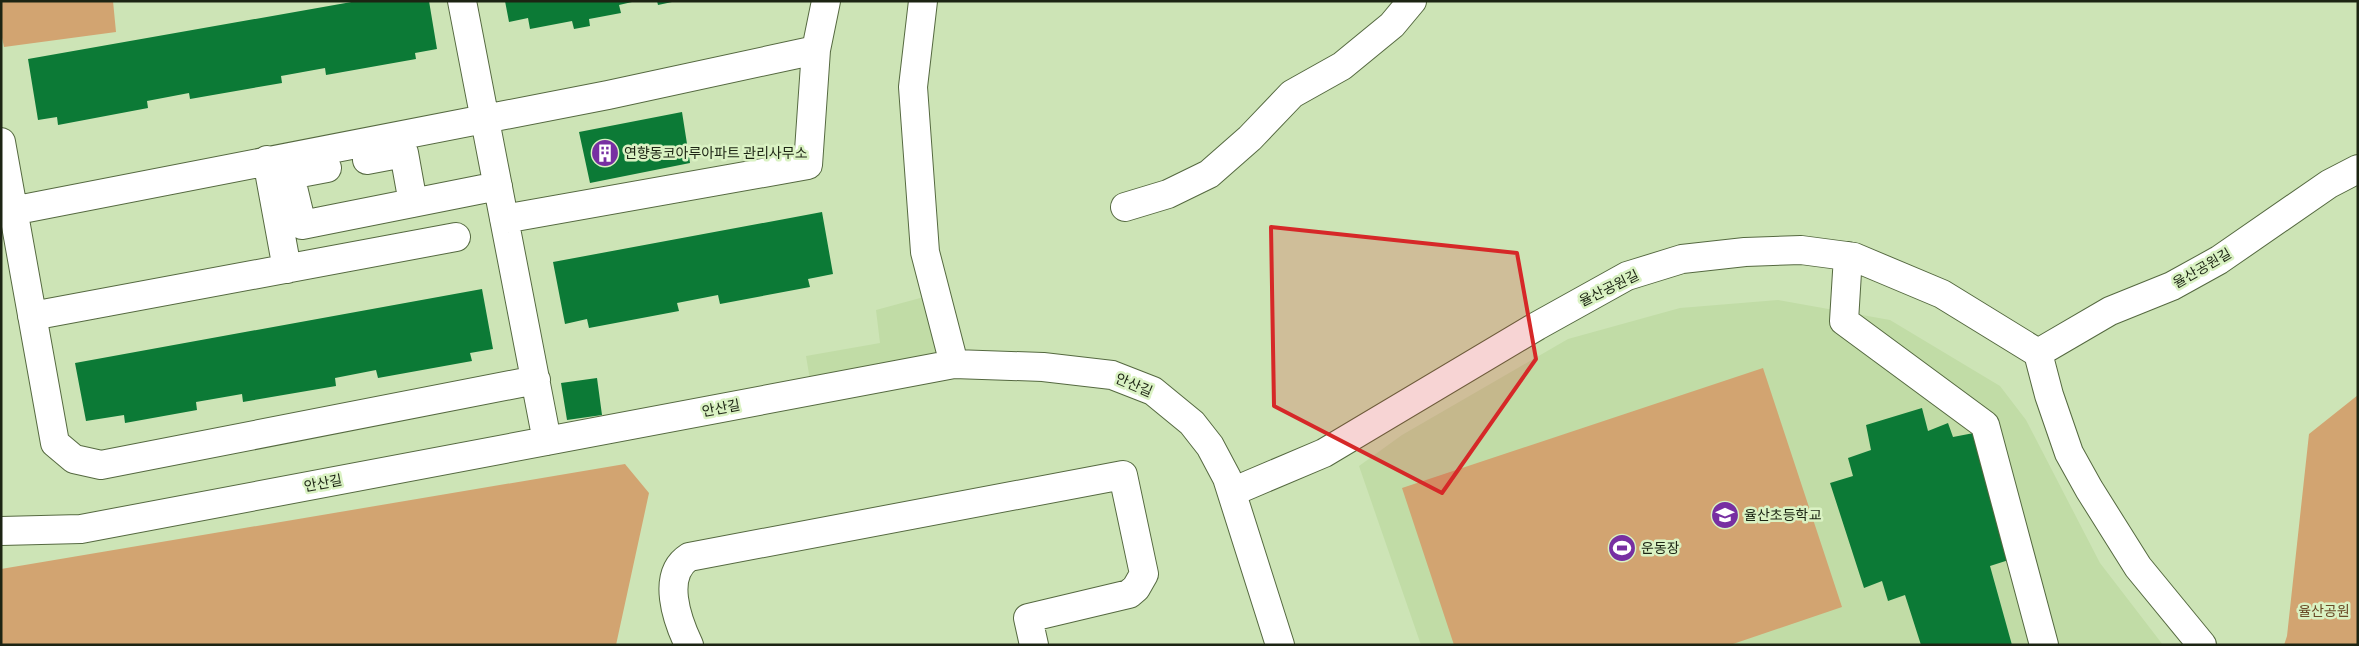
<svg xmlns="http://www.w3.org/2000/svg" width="2359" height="646" viewBox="0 0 2359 646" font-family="'Archivo Narrow','Noto Sans KR',sans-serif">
  <rect width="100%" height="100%" fill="#cde4b6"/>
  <path fill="#c1dca6" d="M 924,297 L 939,356 L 810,380 L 806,356 L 880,343 L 876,310 Z
    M 1778,300 L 1890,320 L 2000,386 L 2026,420 L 2100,563 L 2163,645 L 1421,645 L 1359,466 L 1402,435 L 1568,339 L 1680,308 Z"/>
  <path fill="#d2a471" d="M 1,1 L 113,1 L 116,32 L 4,47 L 1,33 Z
    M 1763,368 L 1842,607 L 1730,645 L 1454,645 L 1402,488 Z
    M 2358,395 L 2358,645 L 2284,645 L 2287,636 L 2309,434 Z
    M 625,464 L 649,493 L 616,645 L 1,645 L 1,569 Z"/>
  <path fill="#0c7a36" d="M 357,1 L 429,1 L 437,49 L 415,53 L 416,59 L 326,75 L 325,68 L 281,76 L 282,83 L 190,99 L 189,93 L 147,101 L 148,108 L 58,125 L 57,117 L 38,120 L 28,59 Z
    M 505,1 L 632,1 L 632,2 L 619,5 L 621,13 L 589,19 L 590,26 L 574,29 L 572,21 L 530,29 L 528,18 L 509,22 Z
    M 657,1 L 672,1 L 672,2 L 658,5 Z
    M 682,112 L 690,163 L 590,183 L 579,132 Z
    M 822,212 L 833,274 L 808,279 L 810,287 L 720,304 L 718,295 L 677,303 L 679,311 L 589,328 L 587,319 L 565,324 L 553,262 Z
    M 482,289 L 493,349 L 470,353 L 472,361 L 378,378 L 376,370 L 335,378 L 336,386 L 243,402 L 242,394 L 196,402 L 197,410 L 125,423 L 124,415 L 86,421 L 75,363 Z
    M 597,378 L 602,415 L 567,420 L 561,383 Z
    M 1922,408 L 1928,431 L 1948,423 L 1953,437 L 1979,432 L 2015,558 L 1990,566 L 2012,645 L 1921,645 L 1905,595 L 1888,601 L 1882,581 L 1864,588 L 1830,483 L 1853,476 L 1848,458 L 1871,450 L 1866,425 Z"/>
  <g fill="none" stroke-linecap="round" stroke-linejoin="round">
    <g stroke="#556940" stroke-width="30">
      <path id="minor" d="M 462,1 L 547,441
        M 923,1 L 913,87 L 925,252 L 954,364
        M 1,142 L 55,443 L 74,459 L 101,465 L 536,380
        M 267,160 L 287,269
        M 367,160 L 404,153 L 413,203
        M 327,168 L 290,175 L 302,225 L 498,186
        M 1125,207 L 1168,194 L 1209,174 L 1250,138 L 1292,94 L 1342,66 L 1392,25 L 1412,1
        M 12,211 L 608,95 L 816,50
        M 504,219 L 808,165 L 816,50 L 826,1
        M 1848,256 L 1844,321 L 1985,425 L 2044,645
        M 32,316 L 456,237
        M 2038,353 L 2110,311 L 2172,286 L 2219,260 L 2329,184 L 2358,169
        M 1232,492 L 1324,453 L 1537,326 L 1627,276 L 1682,259 L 1745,252 L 1801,250 L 1854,257 L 1942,294 L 2038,353 L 2049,395 L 2069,453 L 2089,489 L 2138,567 L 2202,645
        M 1,531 L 81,529 L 954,364 L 1043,367 L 1112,375 L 1153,391 L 1192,423 L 1210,446 L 1227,478 L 1280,645
        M 689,645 C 677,620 661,575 689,557 L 1123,475 L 1144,574 L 1136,588 L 1129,594 L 1028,618 L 1034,645"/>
    </g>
    <use href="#minor" stroke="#fff" stroke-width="28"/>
  </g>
  <path fill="#d62828" fill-opacity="0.2" stroke="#d62828" stroke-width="4" stroke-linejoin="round" d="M 1271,227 L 1517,253 L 1536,359 L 1442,493 L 1274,406 Z"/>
  <defs>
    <g id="building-disc" transform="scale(1.4375)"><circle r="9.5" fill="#772fa2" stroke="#daf2c3"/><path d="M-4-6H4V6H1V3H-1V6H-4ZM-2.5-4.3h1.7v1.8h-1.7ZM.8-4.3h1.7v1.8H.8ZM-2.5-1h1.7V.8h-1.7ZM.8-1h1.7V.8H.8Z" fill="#fff"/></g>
    <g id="school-disc" transform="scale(1.4375)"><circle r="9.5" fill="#772fa2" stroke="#daf2c3"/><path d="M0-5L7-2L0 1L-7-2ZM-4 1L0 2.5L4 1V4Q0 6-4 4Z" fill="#fff"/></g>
    <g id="stadium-disc" transform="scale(1.4375)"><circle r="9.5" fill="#772fa2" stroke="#daf2c3"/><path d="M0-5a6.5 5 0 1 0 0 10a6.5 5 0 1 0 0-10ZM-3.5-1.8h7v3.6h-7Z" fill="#fff"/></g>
  </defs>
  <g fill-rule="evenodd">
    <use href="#building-disc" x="605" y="153"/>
    <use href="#school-disc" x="1725" y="515"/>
    <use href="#stadium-disc" x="1622" y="548"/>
  </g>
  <g text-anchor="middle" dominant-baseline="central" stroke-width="5" stroke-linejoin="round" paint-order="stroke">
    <g font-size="14" fill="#1c2413" stroke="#daf2c3" text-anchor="start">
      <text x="624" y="153">연향동코아루아파트 관리사무소</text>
      <text x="1744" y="515">율산초등학교</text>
      <text x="1641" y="548">운동장</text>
    </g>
    <g font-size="14" fill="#1c2413" stroke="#daf2c3">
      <text transform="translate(2202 268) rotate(-30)">율산공원길</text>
      <text transform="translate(1609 288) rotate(-26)">율산공원길</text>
      <text transform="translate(1134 385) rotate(23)">안산길</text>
      <text transform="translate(721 408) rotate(-11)">안산길</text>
      <text transform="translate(323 483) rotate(-11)">안산길</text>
    </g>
    <g font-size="14" fill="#6a4b26" stroke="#daf2c3">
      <text x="2324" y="611">율산공원</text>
    </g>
  </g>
  <rect width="2359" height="646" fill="none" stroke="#1c2413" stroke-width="5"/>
</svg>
